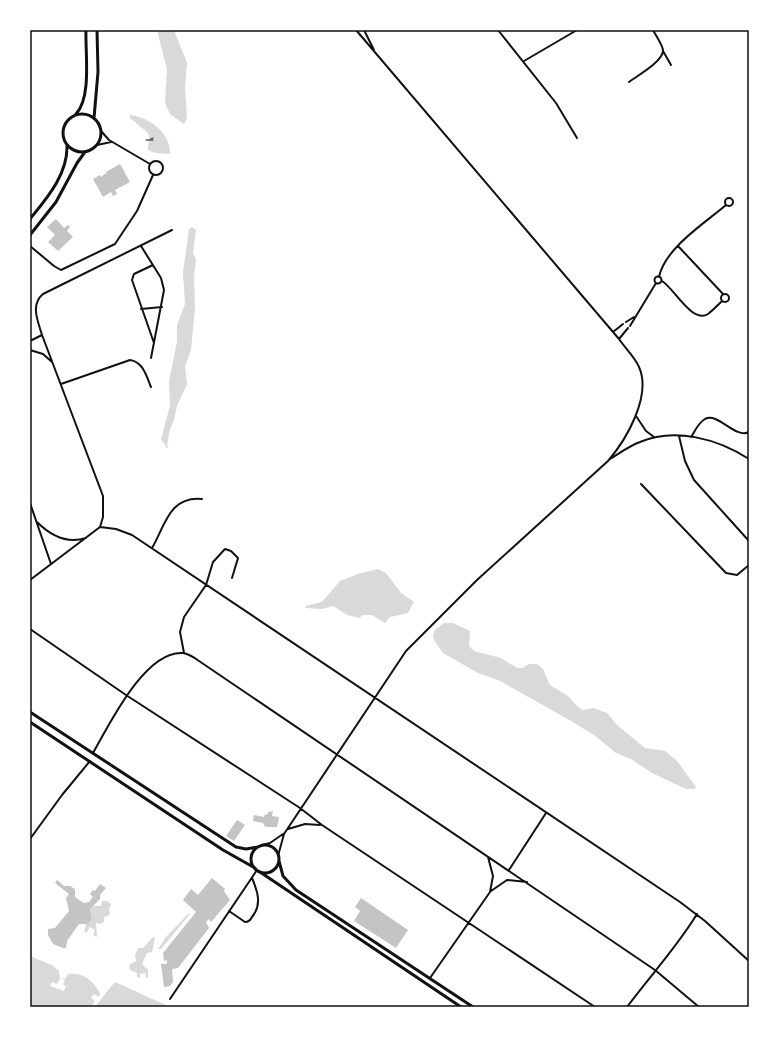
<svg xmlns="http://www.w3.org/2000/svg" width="779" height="1037" viewBox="0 0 779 1037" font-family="'IBM Plex Sans',sans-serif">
  <rect width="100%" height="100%" fill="#fff"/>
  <path fill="#d9d9d9" d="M 157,30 L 174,30 L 187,63 L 185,87 L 187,119 L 184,124 L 170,114 L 165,103 L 167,70 Z
    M 130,115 C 149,117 171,133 170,154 L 156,153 L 148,150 L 149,135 L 147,132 L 130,118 Z
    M 192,227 L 196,230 L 193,253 L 196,259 L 194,277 L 195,309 L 191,350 L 185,366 L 187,384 L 177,406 L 174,420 L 170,429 L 167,445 L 169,447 L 167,448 L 161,439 L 170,406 L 169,381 L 177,342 L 177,325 L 185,304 L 183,273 L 189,229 Z
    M 378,569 L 386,573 L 401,593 L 414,602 L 408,613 L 390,617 L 385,623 L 372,615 L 362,615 L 360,618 L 347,615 L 333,606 L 322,609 L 305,608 L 306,606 L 322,602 L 340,581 L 358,574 Z
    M 444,623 L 453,623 L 470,631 L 469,646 L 474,651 L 501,658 L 517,668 L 523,668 L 529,664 L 537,664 L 543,669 L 550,685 L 568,696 L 578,707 L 583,710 L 593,708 L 607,713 L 617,725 L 645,748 L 665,751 L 677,761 L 696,787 L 695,789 L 686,789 L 652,773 L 631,759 L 616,753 L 594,735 L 571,721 L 500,681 L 478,673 L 443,653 L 434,640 L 433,636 L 434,631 Z
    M 102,901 L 107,901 L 111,904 L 109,909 L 110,913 L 108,916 L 104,917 L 104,922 L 100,924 L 96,923 L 97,937 L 93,935 L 95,930 L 90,927 L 87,932 L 84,932 L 86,924 L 92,919 L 90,909 L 93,906 L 101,906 Z
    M 189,913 L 190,914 L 161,949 L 158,949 L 166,937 Z
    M 153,937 L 155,938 L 152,952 L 147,953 L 142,964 L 148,970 L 148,977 L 146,978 L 146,973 L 140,974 L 140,978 L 137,977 L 137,973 L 130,970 L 129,965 L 136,961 L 135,955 L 138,948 L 143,948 Z
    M 32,957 L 52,965 L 59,971 L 60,978 L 65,979 L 68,974 C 86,972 95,983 102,997 L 115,982 L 170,1007 L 30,1007 L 30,959 Z"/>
  <path fill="#fff" d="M 60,978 L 65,980 L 63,985 L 66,986 L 64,991 L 50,986 L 52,982 L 57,984 Z
    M 114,980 L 116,980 L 95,1007 L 91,1007 L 95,1001 L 91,998 L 94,994 L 98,997 Z"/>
  <path fill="#c4c4c4" d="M 120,164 L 130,182 L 115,190 L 117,194 L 113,196 L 111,192 L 103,197 L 93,179 L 100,175 L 102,178 L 102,176 L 106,173 L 108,175 L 106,172 Z
    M 56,219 L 64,228 L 68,225 L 70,227 L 67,231 L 73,237 L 58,251 L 48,242 L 55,235 L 47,227 Z
    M 273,811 L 272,816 L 279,817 L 277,827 L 265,827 L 263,823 L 253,821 L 254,815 L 264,817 L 265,814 L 267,815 L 268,812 Z
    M 237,820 L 245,825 L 234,841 L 226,836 Z
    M 212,878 L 225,889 L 224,891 L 230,900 L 211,922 L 209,919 L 206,922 L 209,928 L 178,968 L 172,969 L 173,982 L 170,986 L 164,987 L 161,964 L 167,964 L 167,960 L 164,961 L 163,953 L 196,912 L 183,900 L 191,889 L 198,895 Z
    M 57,880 L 64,886 L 70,886 L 75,889 L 75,897 L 84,903 L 89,902 L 93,897 L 90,894 L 93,890 L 95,891 L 100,884 L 106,888 L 100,895 L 100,899 L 90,909 L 92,919 L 87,924 L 79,924 L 67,941 L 66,948 L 63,948 L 53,944 L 48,935 L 48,929 L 55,928 L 69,911 L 66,898 L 69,894 L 55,883 Z
    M 361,898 L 408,930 L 396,948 L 354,921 L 360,911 L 355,907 Z"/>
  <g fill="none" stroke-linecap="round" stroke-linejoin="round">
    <path stroke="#111" stroke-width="1" d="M 151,139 L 153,138
      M 146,140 L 153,140"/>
    <path stroke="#111" stroke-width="2" d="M 364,30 L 374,50
      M 498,30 L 556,103 L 577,138
      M 663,51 L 671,65
      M 524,61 L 577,30
      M 629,82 C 637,76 664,61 663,50 C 662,44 656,36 653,30
      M 101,131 L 109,140 L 150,164
      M 97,145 L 111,142
      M149 168a7 7 0 1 1 14 0a7 7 0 1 1-14 0Z
      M725 202a4 4 0 1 1 8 0a4 4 0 1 1-8 0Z
      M 30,246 L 54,266 L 61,270 L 115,244 L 137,211 L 153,175
      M 141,246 L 161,278 L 164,290 L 151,358
      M 678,246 L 723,294
      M 153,265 L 134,274 L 132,280 L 154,343
      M654.5 280a3.5 3.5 0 1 1 7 0a3.5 3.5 0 1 1-7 0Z
      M 659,277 C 665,248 705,223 726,205
      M 662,281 C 674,288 692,324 708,314 C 713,310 718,305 722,301
      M721 298a4 4 0 1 1 8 0a4 4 0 1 1-8 0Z
      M 141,309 L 162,307
      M 626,322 L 634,317
      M 630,326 L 656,283
      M 613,332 L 623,324
      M 619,339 L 628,328
      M 30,341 L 42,335
      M 30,350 L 43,354 L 52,362
      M 61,384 L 130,360 C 143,362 146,375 151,387
      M 636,416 L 646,431 L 654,437
      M 679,436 L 685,461 L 694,480 L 749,541
      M 691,437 C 695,431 698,423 705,419 C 718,412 735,439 749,432
      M 610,459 C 620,453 629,446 640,442 C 675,427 718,439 749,459
      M 641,484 L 726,573 L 737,575 L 749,565
      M 30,503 L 51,564
      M 37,522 C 51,536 67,544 86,538
      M 100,527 L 116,529 L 132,535 L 680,902 L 705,921 L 749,961
      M 152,548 C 165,526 169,496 202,499
      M 30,580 L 100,527 L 103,517 L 103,496 L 42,335 C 38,321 30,305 43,294 L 172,230
      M 30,629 L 126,695 L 300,808 L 322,825 L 595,1007
      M 184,653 L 180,632 L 184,617 L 206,585 L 213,562 L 225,549 L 231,551 L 238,558 L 232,578
      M 93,753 C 109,725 145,650 183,653 C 188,654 195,658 199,661 L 655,970 L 699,1007
      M 288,829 L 305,824 L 320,825
      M 30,839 L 62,795 L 90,761
      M 262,845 L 270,843 L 283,834
      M 278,856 L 284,834 L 406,651 L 477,580 L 608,461 C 626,440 652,396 639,367 C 635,357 625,348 619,339 L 356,30
      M 509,870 L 546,813
      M 491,891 L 507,880 L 527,882
      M 229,911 L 245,922 C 248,922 250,921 252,917 C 262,905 258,892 252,878
      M 430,978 L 490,892 L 493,876 L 488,857
      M 170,999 L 257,870
      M 627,1007 C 650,976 677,947 697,914"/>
    <path stroke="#111" stroke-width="3" d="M63 133a19 19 0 1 1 38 0a19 19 0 1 1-38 0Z
      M 76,114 C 92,97 85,52 86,30
      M 94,118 L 98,72 L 97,30
      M 30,219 C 47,198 68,174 67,145
      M 30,235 L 56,202 L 77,163 L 85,152
      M 30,712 L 236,847 L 246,849 L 258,847
      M 30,722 L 223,850 L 255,868
      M251 859a14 14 0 1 1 28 0a14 14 0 1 1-28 0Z
      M 279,861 L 283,876 L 296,890 L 473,1007
      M 260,872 L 461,1007"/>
  </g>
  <rect width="779" height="1037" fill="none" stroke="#ffffff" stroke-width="62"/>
  <rect x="31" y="31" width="717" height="975" fill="none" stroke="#111" stroke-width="1.5"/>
</svg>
